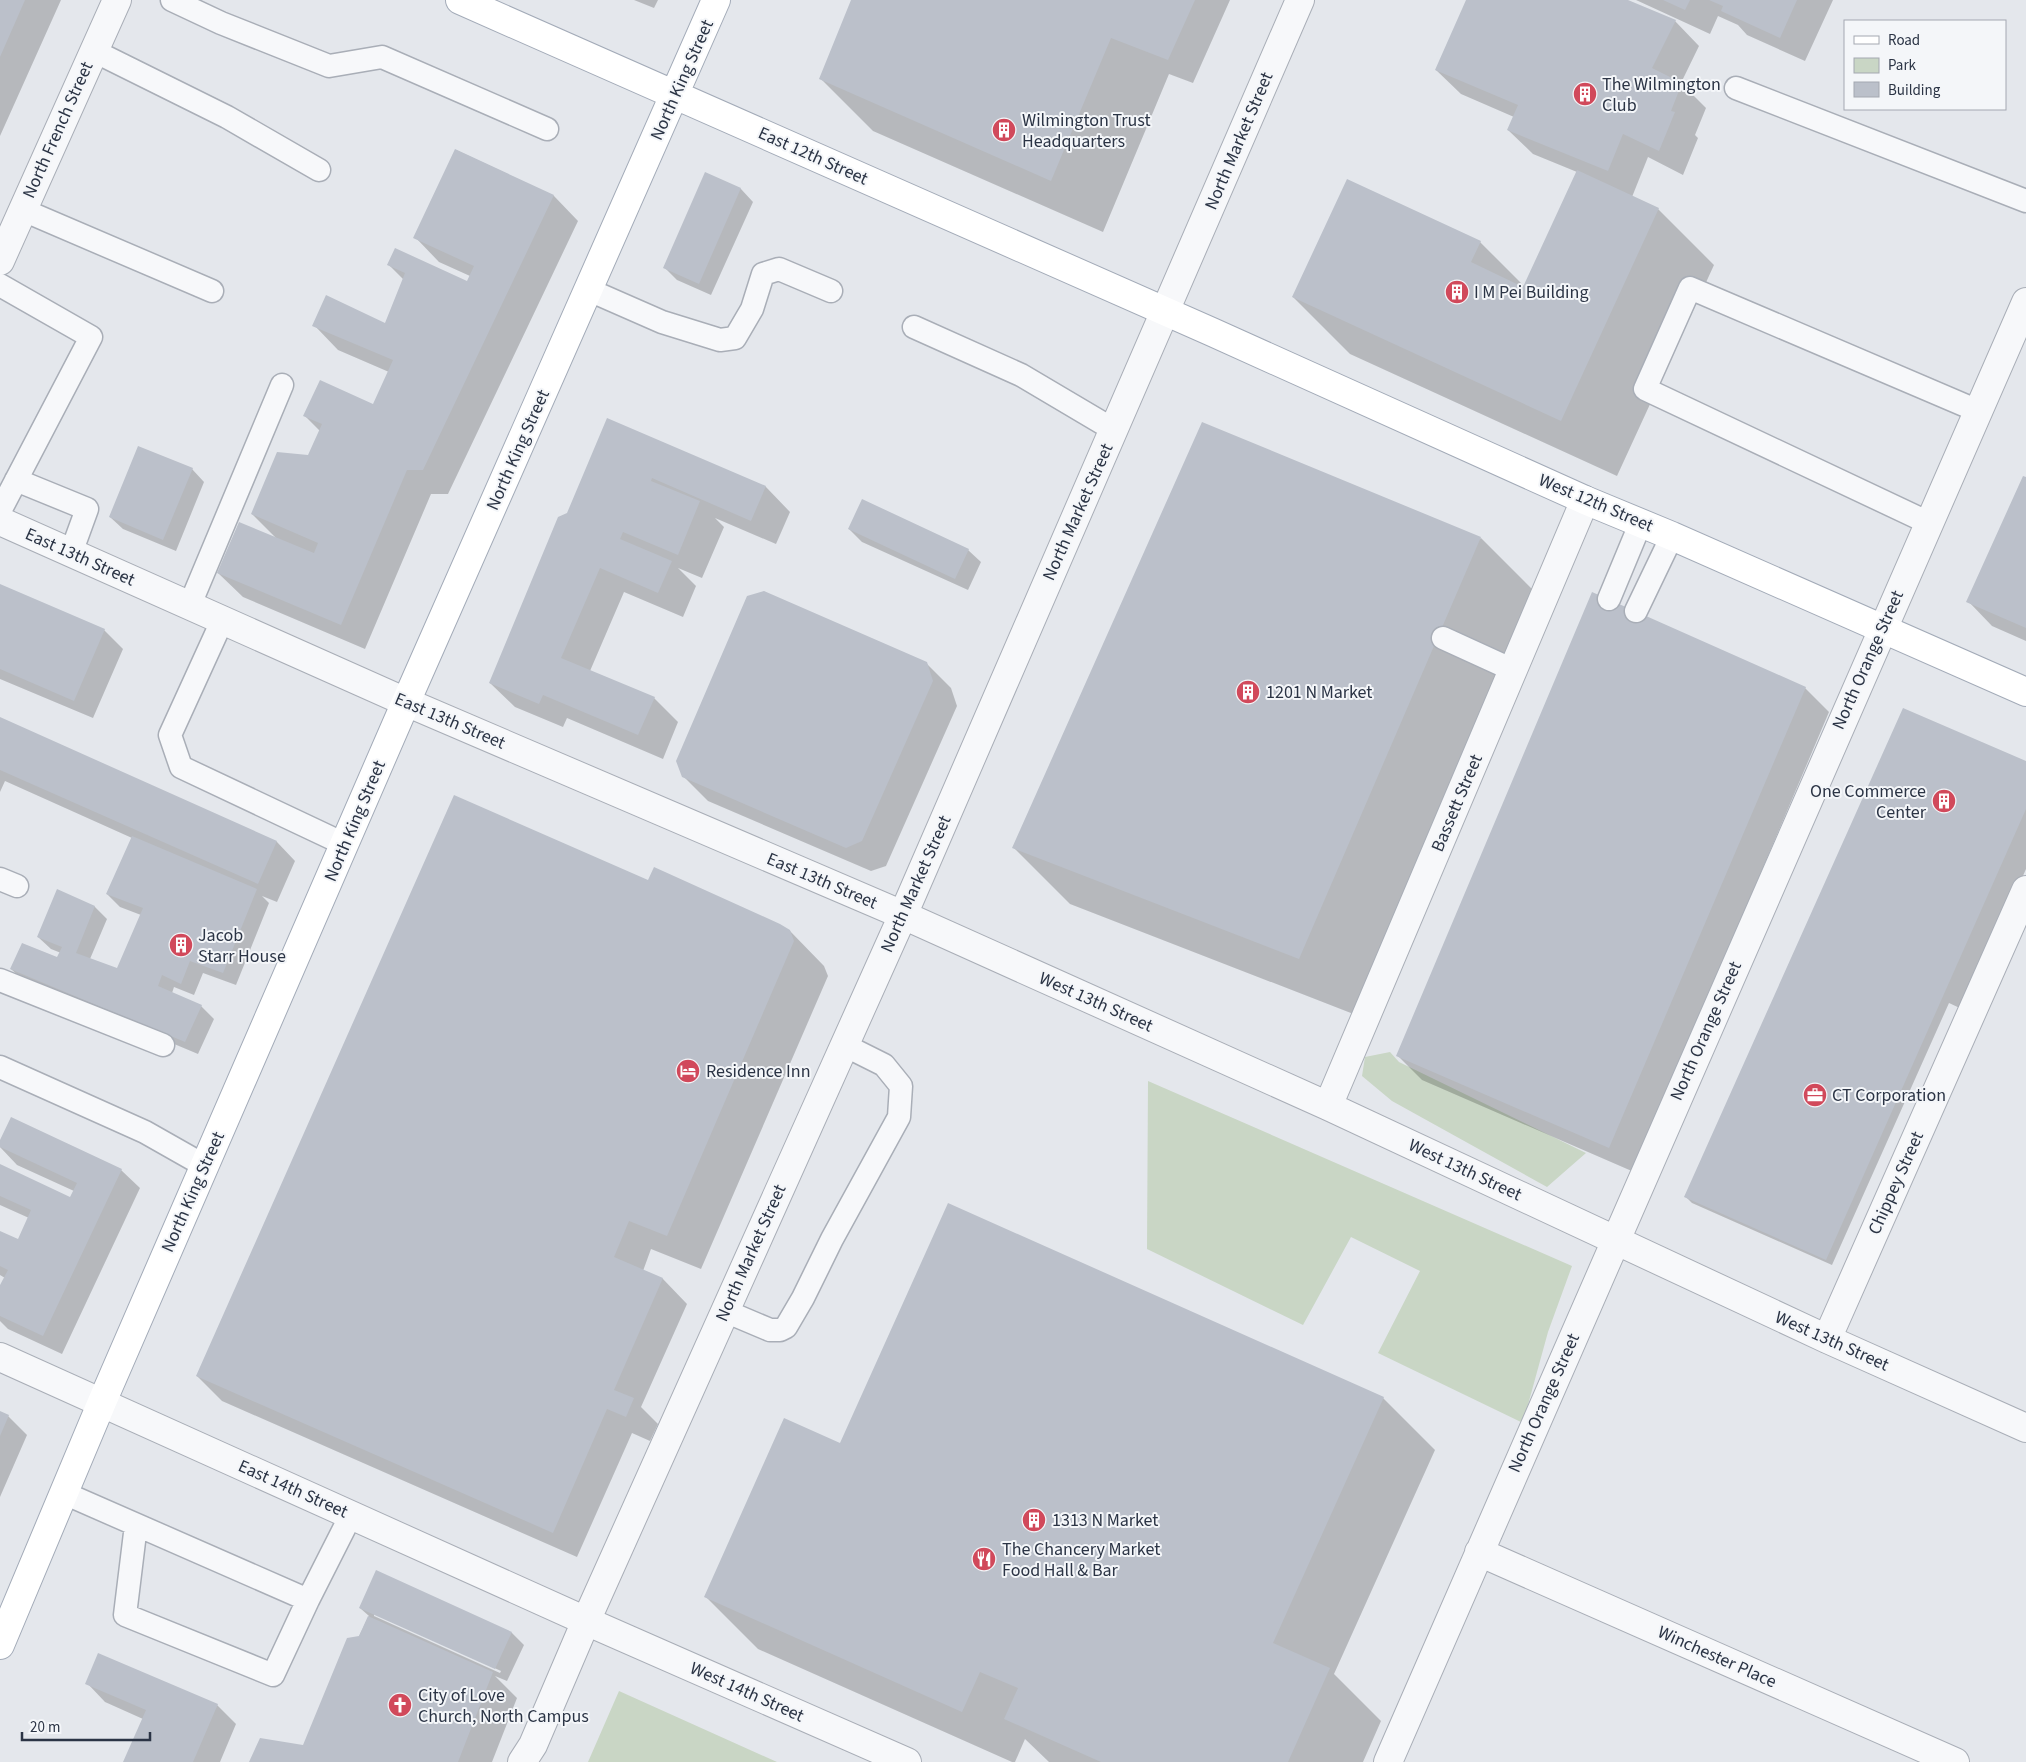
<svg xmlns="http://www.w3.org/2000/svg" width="2026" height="1762" viewBox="0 0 2026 1762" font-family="'Source Sans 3',sans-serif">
  <rect width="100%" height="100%" fill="#e4e7ec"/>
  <path fill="#c9d6c5" d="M 1390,1052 L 1399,1062 L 1586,1153 L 1547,1187 L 1392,1101 L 1362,1076 L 1365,1057 Z
    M 1148,1081 L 1572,1266 L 1548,1332 L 1523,1423 L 1378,1353 L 1420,1271 L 1351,1237 L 1303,1325 L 1147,1249 Z
    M 619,1691 L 777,1762 L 588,1762 Z"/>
  <path fill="#0003" fill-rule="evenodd" d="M 0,0 L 61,0 L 0,136 Z
    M 634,0 L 658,0 L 654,8 Z
    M 852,0 L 1230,0 L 1193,83 L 1169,74 L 1103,232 L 873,131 L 821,79 Z
    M 1467,0 L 1625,0 L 1675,21 L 1699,46 L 1681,83 L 1706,108 L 1695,135 L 1698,138 L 1683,175 L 1648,157 L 1632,197 L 1658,209 L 1714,265 L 1617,476 L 1350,354 L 1293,297 L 1480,242 L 1525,287 L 1577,172 L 1533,154 L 1508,130 L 1514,117 L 1461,94 L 1436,70 Z
    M 1636,0 L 1833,0 L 1805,61 L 1747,35 L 1738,25 L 1718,16 L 1710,34 Z
    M 456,150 L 554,196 L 578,221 L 448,494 L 431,494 L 365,649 L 243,597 L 218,573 L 277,539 L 252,514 L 309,456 L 320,431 L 305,416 L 374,405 L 389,372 L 338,350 L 314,325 L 385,325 L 404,280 L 389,265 L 467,283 L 470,276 L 439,262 L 415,237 Z
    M 706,174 L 741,189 L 753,202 L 711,295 L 677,280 L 664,267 Z
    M 608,420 L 766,487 L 790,512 L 776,544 L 715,518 L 724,527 L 702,578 L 678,568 L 696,586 L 683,617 L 624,592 L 590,671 L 654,698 L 678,722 L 663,759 L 567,718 L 563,727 L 515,707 L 490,683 L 568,514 Z
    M 192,469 L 204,482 L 176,551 L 123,529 L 110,517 Z
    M 2026,478 L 2026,641 L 1992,626 L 1968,601 Z
    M 849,529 L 968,550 L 981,562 L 968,590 L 862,542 Z
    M 1481,538 L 1537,594 L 1356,1015 L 1070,904 L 1014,848 Z
    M 0,585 L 104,630 L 123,649 L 93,718 L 0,679 Z
    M 926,663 L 951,688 L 957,706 L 886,866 L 871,871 L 708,801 L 683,776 Z
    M 1805,688 L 1829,712 L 1634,1172 L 1422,1080 L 1398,1056 Z
    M 0,719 L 277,842 L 295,861 L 277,902 L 262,896 L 269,903 L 236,985 L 203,973 L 194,995 L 174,987 L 172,993 L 201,1006 L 214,1019 L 198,1054 L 24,981 L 11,969 L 58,959 L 61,953 L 51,949 L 38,937 L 57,891 L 95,907 L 107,919 L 90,959 L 118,970 L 141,915 L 120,907 L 107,894 L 132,838 L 5,781 L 0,792 Z
    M 2026,763 L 2026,869 L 1964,1010 L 1949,1003 L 1832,1265 L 1692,1203 L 1686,1197 Z
    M 648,881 L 790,931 L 824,966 L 828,976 L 701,1269 L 651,1249 L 643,1271 L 663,1279 L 687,1304 L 641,1407 L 658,1424 L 650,1441 L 632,1433 L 577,1557 L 222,1401 L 197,1376 Z
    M 0,1143 L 121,1170 L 140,1188 L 62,1354 L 8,1329 L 0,1321 L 0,1288 L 5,1278 L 0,1275 L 0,1232 L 19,1241 L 29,1218 L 0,1205 L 0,1166 L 71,1199 L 74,1191 L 17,1165 L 0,1147 Z
    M 1383,1398 L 1435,1450 L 1334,1674 L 1381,1721 L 1363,1762 L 1049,1762 L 1025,1739 L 1015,1762 L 1012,1762 L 758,1649 L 706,1597 L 841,1444 Z
    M 0,1412 L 8,1416 L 27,1435 L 0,1497 Z
    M 360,1608 L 512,1633 L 524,1645 L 507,1681 L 495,1676 L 517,1698 L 492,1762 L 251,1762 L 304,1747 L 369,1616 ZM 374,1613 L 501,1671 L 500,1673 L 374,1616 Z
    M 99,1655 L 217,1705 L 236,1724 L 220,1762 L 124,1762 L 143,1719 L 105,1702 L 87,1683 Z"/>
  <path fill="#bbc0ca" d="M 0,0 L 25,0 L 0,57 Z
    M 851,0 L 1195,0 L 1168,60 L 1111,38 L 1051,181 L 819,79 Z
    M 1466,0 L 1628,0 L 1676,20 L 1652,68 L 1682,83 L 1671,111 L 1675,112 L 1659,151 L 1623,134 L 1608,171 L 1507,130 L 1518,105 L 1435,70 Z
    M 1663,0 L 1690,0 L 1685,10 Z
    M 1709,0 L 1797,0 L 1780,38 L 1721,11 L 1723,6 Z
    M 455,149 L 554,195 L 423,470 L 407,470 L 341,625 L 217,573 L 239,522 L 314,553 L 318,543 L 251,514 L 277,452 L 308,455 L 322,424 L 303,416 L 320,380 L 373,404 L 393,360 L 312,326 L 326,295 L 385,323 L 405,273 L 387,265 L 395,248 L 467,281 L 474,266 L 413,238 Z
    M 1577,170 L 1659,208 L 1561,421 L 1292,297 L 1347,179 L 1481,241 L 1471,262 L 1523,287 Z
    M 705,172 L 741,188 L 699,284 L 663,268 Z
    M 607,418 L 766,486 L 751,521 L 652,478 L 651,481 L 700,501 L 678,555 L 623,532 L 620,539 L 672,561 L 658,593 L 600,568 L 561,658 L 655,697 L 638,735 L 543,695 L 539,704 L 489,683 L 558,517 L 567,513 Z
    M 1202,422 L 1481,537 L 1299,959 L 1012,848 Z
    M 138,446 L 193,468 L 163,540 L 109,517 Z
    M 2023,476 L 2026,477 L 2026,628 L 1966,602 Z
    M 862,499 L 969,549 L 955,579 L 848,529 Z
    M 0,584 L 105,629 L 74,701 L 0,669 Z
    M 764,591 L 927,662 L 933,681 L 862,841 L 846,848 L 682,777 L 676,761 L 747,596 Z
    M 1592,592 L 1806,687 L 1609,1148 L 1396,1056 Z
    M 1903,708 L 2026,761 L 2026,809 L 1826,1260 L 1684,1197 Z
    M 0,717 L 277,841 L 258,884 L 0,770 Z
    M 454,795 L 648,880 L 654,867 L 780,924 L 790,930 L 794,941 L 667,1236 L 629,1221 L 614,1257 L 663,1278 L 614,1390 L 634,1398 L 626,1417 L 607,1409 L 553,1533 L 196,1376 Z
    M 132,836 L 257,889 L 223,973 L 190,961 L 181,984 L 162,975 L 158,986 L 202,1005 L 185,1042 L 10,969 L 22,943 L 57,957 L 62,947 L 37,937 L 57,889 L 95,906 L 76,953 L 117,968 L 143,908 L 106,894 Z
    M 11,1117 L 122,1169 L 43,1336 L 0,1316 L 0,1285 L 8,1270 L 0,1266 L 0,1231 L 18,1239 L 31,1210 L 0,1196 L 0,1164 L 70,1197 L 77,1183 L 0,1147 L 0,1140 Z
    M 948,1203 L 1384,1397 L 1273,1643 L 1330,1668 L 1288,1762 L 1101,1762 L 1004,1719 L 1018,1688 L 980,1672 L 962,1712 L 704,1597 L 784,1418 L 840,1443 Z
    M 0,1411 L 9,1415 L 0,1436 Z
    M 376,1570 L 512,1632 L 495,1669 L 359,1608 Z
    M 368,1616 L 493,1672 L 458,1762 L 249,1762 L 260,1738 L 303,1745 L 347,1638 L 359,1636 Z
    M 98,1653 L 218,1704 L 193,1762 L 123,1762 L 146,1710 L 85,1684 Z"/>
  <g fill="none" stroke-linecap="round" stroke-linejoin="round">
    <g stroke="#a9aeb7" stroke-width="25">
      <path id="lane" d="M 172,0 L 221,23 L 329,66 L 382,57 L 547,129
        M 94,51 L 227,117 L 319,170
        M 1736,88 L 2026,201
        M 23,210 L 212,291
        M 0,285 L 91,337 L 0,511
        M 589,290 L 662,322 L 720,340 L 735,338 L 752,309 L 763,274 L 779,269 L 831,291
        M 914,327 L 1021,375 L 1114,430
        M 16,480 L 87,509 L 71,553
        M 1929,523 L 1645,389 L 1690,288 L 1978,411
        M 1609,599 L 1641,522
        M 189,607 L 282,385
        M 1636,611 L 1672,536
        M 222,621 L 170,735 L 181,767 L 344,844
        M 1443,638 L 1513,670
        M 0,879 L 17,886
        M 0,980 L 163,1045
        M 0,1067 L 145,1132 L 205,1166
        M 725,1311 L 770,1330 L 780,1330 L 786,1327 L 803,1298 L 832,1239 L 899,1117 L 901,1086 L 884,1065 L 844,1045
        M 64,1493 L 308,1600 L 351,1515
        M 136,1525 L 125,1615 L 273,1675 L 308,1600"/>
    </g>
    <g stroke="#a9aeb7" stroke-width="30">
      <path id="street" d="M 0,261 L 117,0
        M 0,521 L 406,702 L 903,915 L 1328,1106 L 1827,1339 L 2026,1428
        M 1328,1106 L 1585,500
        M 1827,1339 L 2026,890
        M 0,1357 L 586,1621 L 907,1762
        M 1479,1552 L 1955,1762
        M 522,1762 L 533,1745 L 586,1621 L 903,915 L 1300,0
        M 1388,1762 L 2026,302"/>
    </g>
    <g stroke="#a3abb8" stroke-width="30">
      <path id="primary" d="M 460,0 L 1212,332 L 1585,500 L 1672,536 L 2026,692
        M 0,1645 L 102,1402 L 406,702 L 716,0"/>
    </g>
    <use href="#lane" stroke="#f7f8fa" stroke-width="22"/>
    <use href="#street" stroke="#f7f8fa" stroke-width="28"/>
    <use href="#primary" stroke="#fff" stroke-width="28"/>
  </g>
  <defs>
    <g id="building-disc" transform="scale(1.25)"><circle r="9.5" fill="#d1495b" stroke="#f4f6f9"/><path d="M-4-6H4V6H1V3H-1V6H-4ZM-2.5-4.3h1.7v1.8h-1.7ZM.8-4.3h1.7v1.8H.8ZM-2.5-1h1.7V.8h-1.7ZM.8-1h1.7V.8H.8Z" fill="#fff"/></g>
    <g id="hotel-disc" transform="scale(1.25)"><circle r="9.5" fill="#d1495b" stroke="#f4f6f9"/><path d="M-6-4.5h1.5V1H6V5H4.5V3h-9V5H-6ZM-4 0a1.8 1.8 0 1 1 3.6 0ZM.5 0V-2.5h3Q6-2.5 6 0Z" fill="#fff"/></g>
    <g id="office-disc" transform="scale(1.25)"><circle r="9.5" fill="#d1495b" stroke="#f4f6f9"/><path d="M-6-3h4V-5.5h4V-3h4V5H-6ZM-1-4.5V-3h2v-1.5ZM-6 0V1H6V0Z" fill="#fff"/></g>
    <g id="restaurant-disc" transform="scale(1.25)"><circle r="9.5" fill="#d1495b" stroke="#f4f6f9"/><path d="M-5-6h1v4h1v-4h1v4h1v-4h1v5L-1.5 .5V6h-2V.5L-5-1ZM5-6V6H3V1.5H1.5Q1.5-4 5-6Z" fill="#fff"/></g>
    <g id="church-disc" transform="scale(1.25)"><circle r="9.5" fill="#d1495b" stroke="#f4f6f9"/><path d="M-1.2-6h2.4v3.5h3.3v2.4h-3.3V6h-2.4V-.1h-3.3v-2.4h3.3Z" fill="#fff"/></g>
  </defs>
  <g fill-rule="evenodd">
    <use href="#building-disc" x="1585" y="94"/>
    <use href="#building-disc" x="1004" y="130"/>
    <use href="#building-disc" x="1457" y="292"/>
    <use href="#building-disc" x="1248" y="692"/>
    <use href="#building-disc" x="1944" y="801"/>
    <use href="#building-disc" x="181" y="945"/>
    <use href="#hotel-disc" x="688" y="1071"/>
    <use href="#office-disc" x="1815" y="1095"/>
    <use href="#building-disc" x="1034" y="1520"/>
    <use href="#restaurant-disc" x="984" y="1559"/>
    <use href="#church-disc" x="400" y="1705"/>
  </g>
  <g text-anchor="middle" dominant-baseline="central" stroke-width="4" stroke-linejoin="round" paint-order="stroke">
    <g font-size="18" fill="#2b3445" stroke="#f4f6f9">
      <text transform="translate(682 80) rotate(-66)">North King Street</text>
      <text transform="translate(58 130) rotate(-66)">North French Street</text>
      <text transform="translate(1239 141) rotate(-67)">North Market Street</text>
      <text transform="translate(813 156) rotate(24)">East 12th Street</text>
      <text transform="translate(518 450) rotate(-66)">North King Street</text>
      <text transform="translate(1596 503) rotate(23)">West 12th Street</text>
      <text transform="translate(1078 512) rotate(-66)">North Market Street</text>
      <text transform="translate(80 557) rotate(24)">East 13th Street</text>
      <text transform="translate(1868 660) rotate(-66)">North Orange Street</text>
      <text transform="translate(450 721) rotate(23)">East 13th Street</text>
      <text transform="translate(1457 803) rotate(-67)">Bassett Street</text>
      <text transform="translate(355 821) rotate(-67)">North King Street</text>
      <text transform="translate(822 881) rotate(23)">East 13th Street</text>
      <text transform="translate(916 884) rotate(-66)">North Market Street</text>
      <text transform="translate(1096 1002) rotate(24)">West 13th Street</text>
      <text transform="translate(1706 1031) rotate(-66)">North Orange Street</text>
      <text transform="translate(1465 1170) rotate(25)">West 13th Street</text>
      <text transform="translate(1896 1183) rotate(-66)">Chippey Street</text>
      <text transform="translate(193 1192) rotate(-66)">North King Street</text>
      <text transform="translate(751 1253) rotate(-66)">North Market Street</text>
      <text transform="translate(1832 1341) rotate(24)">West 13th Street</text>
      <text transform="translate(1544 1403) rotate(-66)">North Orange Street</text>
      <text transform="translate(293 1489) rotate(24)">East 14th Street</text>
      <text transform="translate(1717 1657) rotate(24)">Winchester Place</text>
      <text transform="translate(747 1692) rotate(24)">West 14th Street</text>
    </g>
    <g font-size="18" fill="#2b3445" stroke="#f4f6f9" text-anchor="start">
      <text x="1602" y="84">The Wilmington<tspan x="1602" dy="21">Club</tspan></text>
      <text x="1022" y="120">Wilmington Trust<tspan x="1022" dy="21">Headquarters</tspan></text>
      <text x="1474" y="292">I M Pei Building</text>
      <text x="1266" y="692">1201 N Market</text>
      <text x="1926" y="791" text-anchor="end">One Commerce<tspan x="1926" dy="21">Center</tspan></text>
      <text x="198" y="935">Jacob<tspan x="198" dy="21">Starr House</tspan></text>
      <text x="706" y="1071">Residence Inn</text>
      <text x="1832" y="1095">CT Corporation</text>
      <text x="1052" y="1520">1313 N Market</text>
      <text x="1002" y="1549">The Chancery Market<tspan x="1002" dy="21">Food Hall &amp; Bar</tspan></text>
      <text x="418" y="1695">City of Love<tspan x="418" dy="21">Church, North Campus</tspan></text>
    </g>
  </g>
  <rect x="1844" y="20" width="162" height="90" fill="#f4f6f9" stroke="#a4a8b1"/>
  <rect x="1854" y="36" width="25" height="8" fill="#ffffff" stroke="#a4a8b1"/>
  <text x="1888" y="45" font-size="15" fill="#2b3445">Road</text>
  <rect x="1854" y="58" width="25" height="15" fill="#c9d6c5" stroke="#a4a8b1"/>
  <text x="1888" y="70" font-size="15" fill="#2b3445">Park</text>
  <rect x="1854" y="82" width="25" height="15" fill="#bbc0ca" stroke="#a4a8b1"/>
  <text x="1888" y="95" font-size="15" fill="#2b3445">Building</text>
  <path d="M22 1732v8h128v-8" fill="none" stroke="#2b3445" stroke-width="2.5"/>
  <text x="30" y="1732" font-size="15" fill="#2b3445" stroke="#f4f6f9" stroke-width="4" paint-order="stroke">20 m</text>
</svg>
